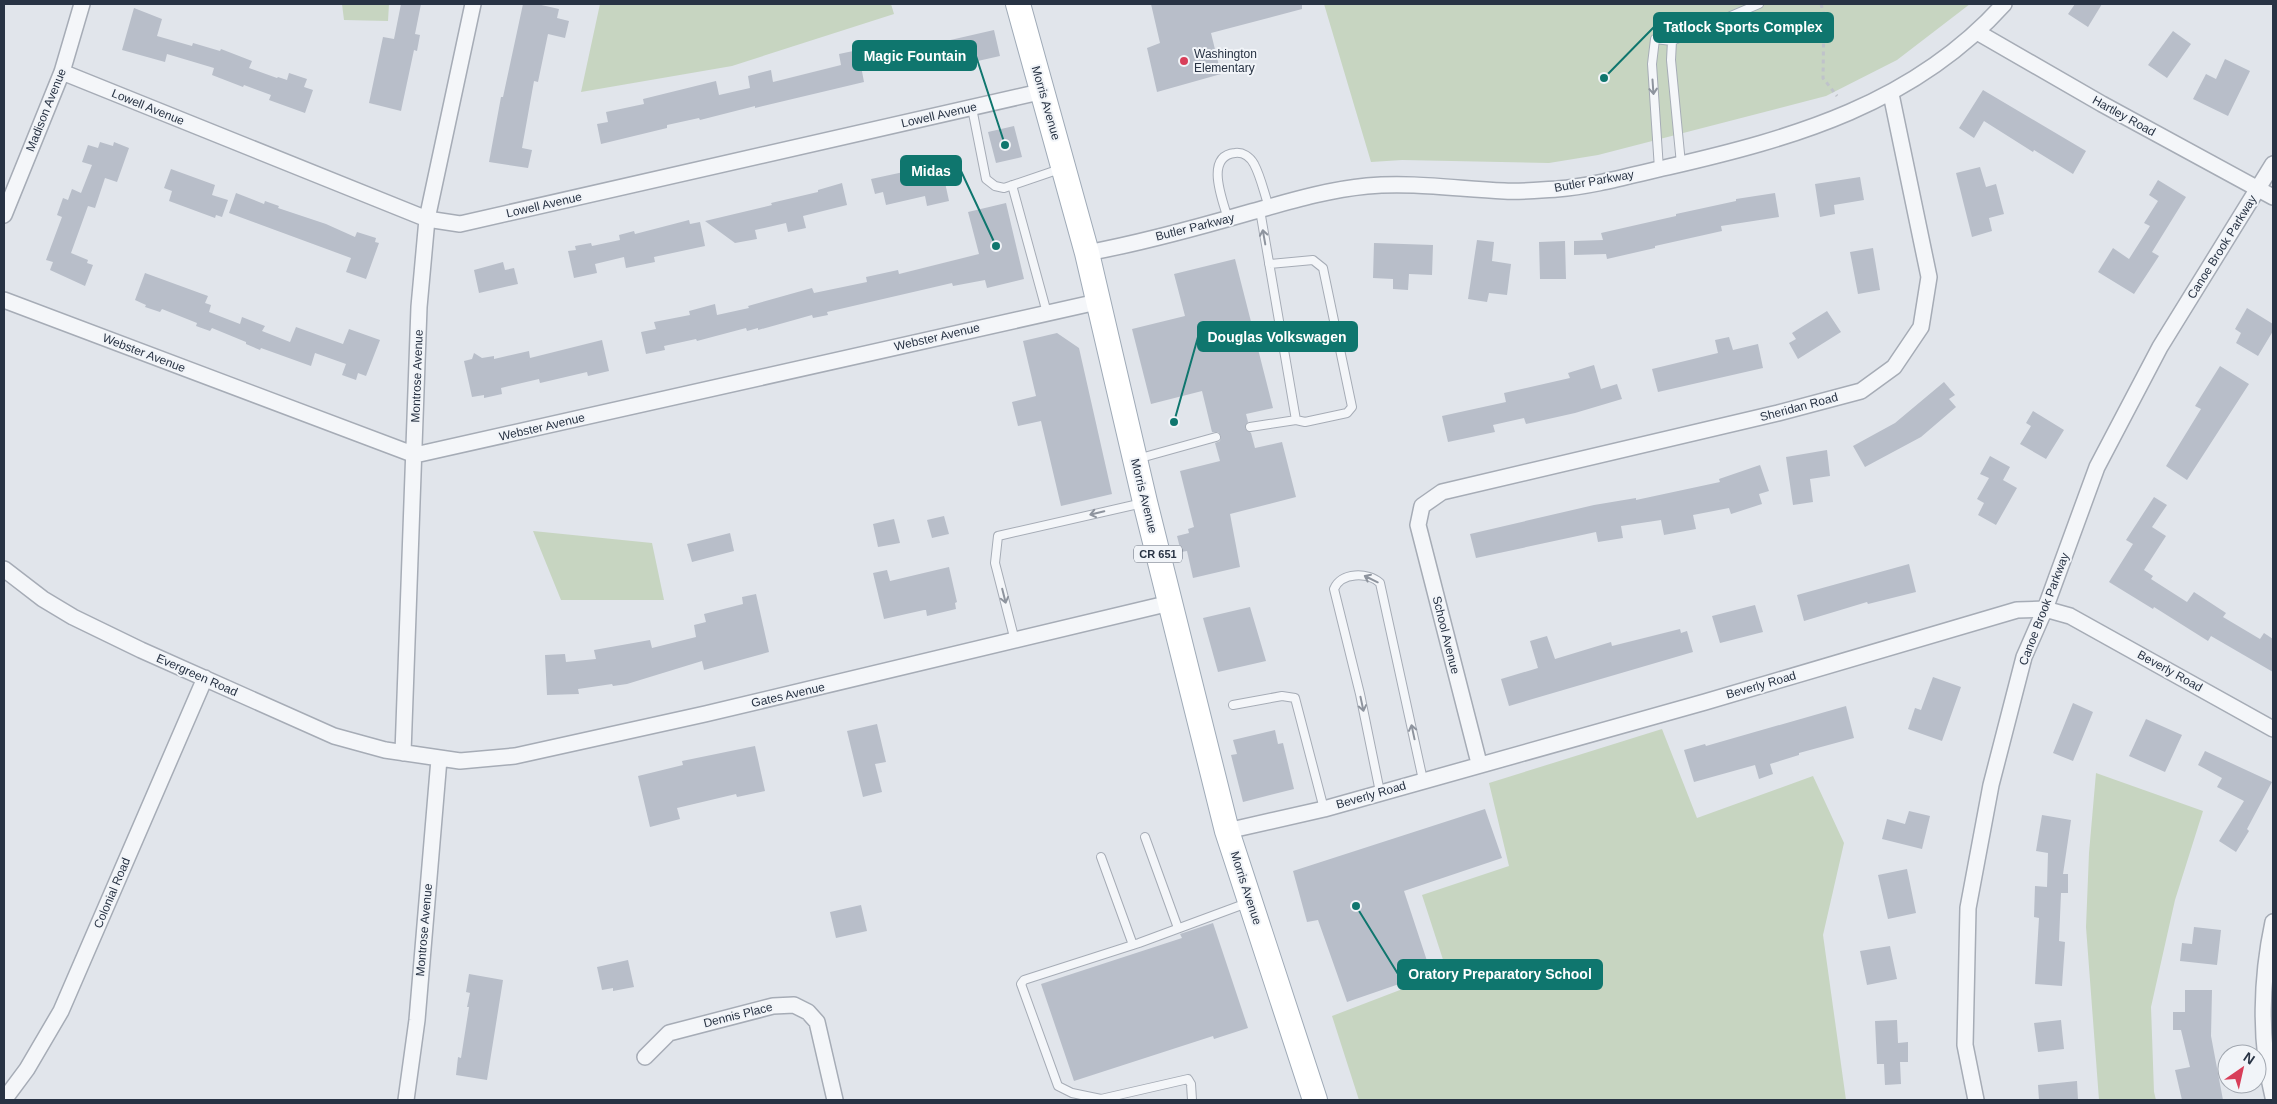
<svg xmlns="http://www.w3.org/2000/svg" width="2277" height="1104" viewBox="0 0 2277 1104" font-family="Arial,sans-serif">
  <rect width="100%" height="100%" fill="#e1e5eb"/>
  <path fill="#c7d5c1" d="M 342,4 L 389,4 L 388,21 L 344,20 Z
    M 600,4 L 891,4 L 894,14 L 732,66 L 581,92 Z
    M 1324,4 L 1970,4 L 1897,60 L 1826,96 L 1598,155 L 1549,163 L 1402,160 L 1371,162 Z
    M 533,531 L 652,543 L 664,600 L 561,600 Z
    M 1662,729 L 1697,818 L 1813,776 L 1844,843 L 1823,935 L 1846,1100 L 1359,1100 L 1332,1016 L 1447,972 L 1422,895 L 1509,866 L 1489,783 Z
    M 2096,773 L 2203,811 L 2175,900 L 2151,1007 L 2154,1092 L 2156,1100 L 2099,1100 L 2086,927 L 2089,853 Z"/>
  <path fill="#b8bec9" d="M 401,4 L 421,4 L 415,34 L 420,35 L 417,51 L 414,50 L 401,111 L 369,103 L 383,37 L 394,39 Z
    M 523,4 L 537,4 L 559,9 L 557,18 L 569,21 L 565,38 L 548,34 L 538,82 L 534,81 L 522,148 L 532,150 L 528,168 L 489,162 L 501,97 L 503,97 Z
    M 1151,4 L 1302,4 L 1302,9 L 1211,33 L 1221,74 L 1157,92 L 1147,48 L 1160,43 Z
    M 2075,4 L 2102,4 L 2088,27 L 2068,14 Z
    M 134,8 L 162,19 L 157,36 L 192,46 L 193,43 L 220,51 L 221,49 L 252,61 L 249,68 L 277,78 L 278,77 L 287,80 L 289,73 L 307,79 L 304,87 L 313,90 L 305,113 L 269,100 L 271,95 L 244,85 L 243,87 L 212,75 L 214,68 L 167,54 L 165,62 L 122,50 Z
    M 994,30 L 1000,56 L 951,67 L 950,62 L 942,64 L 939,49 L 947,47 L 946,41 Z
    M 2173,31 L 2191,44 L 2167,78 L 2148,65 Z
    M 858,50 L 864,82 L 755,108 L 755,106 L 700,120 L 699,118 L 667,125 L 667,128 L 601,144 L 597,124 L 608,122 L 606,112 L 644,104 L 643,99 L 716,81 L 719,95 L 750,88 L 748,76 L 771,70 L 773,82 L 841,65 L 839,54 Z
    M 2225,59 L 2250,71 L 2228,116 L 2193,99 L 2206,74 L 2216,79 Z
    M 1983,90 L 2086,151 L 2073,174 L 2034,150 L 2033,152 L 1984,121 L 1974,138 L 1959,128 Z
    M 1014,126 L 1022,157 L 996,163 L 988,132 Z
    M 100,142 L 113,146 L 114,142 L 129,148 L 117,182 L 105,178 L 95,208 L 88,206 L 71,253 L 88,260 L 87,263 L 93,265 L 85,286 L 50,270 L 53,262 L 46,260 L 62,217 L 57,215 L 63,198 L 68,200 L 72,189 L 81,193 L 92,165 L 82,162 L 88,145 L 98,148 Z
    M 941,164 L 949,201 L 927,206 L 925,196 L 886,205 L 883,192 L 875,194 L 871,179 Z
    M 1980,167 L 1986,187 L 1996,184 L 2004,214 L 1989,218 L 1992,231 L 1972,237 L 1956,173 Z
    M 171,169 L 215,185 L 212,195 L 228,200 L 222,217 L 216,215 L 215,218 L 169,201 L 172,191 L 164,188 Z
    M 1860,177 L 1864,200 L 1834,205 L 1835,214 L 1820,217 L 1815,184 Z
    M 2158,180 L 2186,197 L 2152,252 L 2159,256 L 2134,294 L 2098,272 L 2113,248 L 2129,259 L 2150,226 L 2144,223 L 2158,201 L 2149,195 Z
    M 842,183 L 847,205 L 803,216 L 806,228 L 788,232 L 786,223 L 755,230 L 757,239 L 735,243 L 705,221 L 772,205 L 771,203 L 818,192 L 818,190 Z
    M 236,193 L 264,204 L 265,201 L 279,206 L 278,208 L 326,224 L 355,237 L 357,232 L 376,238 L 375,242 L 379,243 L 366,279 L 346,272 L 351,258 L 229,213 Z
    M 1775,193 L 1779,217 L 1721,226 L 1722,231 L 1655,246 L 1655,248 L 1607,259 L 1606,254 L 1574,255 L 1574,241 L 1603,240 L 1601,233 L 1676,216 L 1676,214 L 1736,201 L 1736,199 Z
    M 1006,203 L 1024,279 L 987,288 L 985,280 L 953,286 L 952,283 L 827,312 L 828,315 L 813,318 L 812,315 L 758,330 L 758,328 L 747,331 L 746,328 L 697,341 L 696,339 L 664,346 L 665,350 L 646,354 L 641,332 L 656,329 L 654,322 L 690,315 L 689,311 L 715,304 L 717,315 L 749,308 L 748,306 L 812,288 L 814,293 L 867,282 L 866,277 L 898,270 L 899,274 L 979,254 L 968,212 Z
    M 689,220 L 690,224 L 700,222 L 705,246 L 654,257 L 655,262 L 626,268 L 624,257 L 595,264 L 597,273 L 574,278 L 568,251 L 576,250 L 575,246 L 591,243 L 592,246 L 620,240 L 619,235 L 634,231 L 635,234 Z
    M 1477,240 L 1494,242 L 1492,261 L 1511,264 L 1507,295 L 1489,293 L 1487,302 L 1468,299 Z
    M 1565,241 L 1566,279 L 1540,279 L 1539,242 Z
    M 1374,243 L 1433,245 L 1432,275 L 1409,274 L 1408,290 L 1393,289 L 1393,279 L 1373,278 Z
    M 1873,248 L 1880,290 L 1858,294 L 1850,252 Z
    M 1235,259 L 1273,408 L 1246,414 L 1248,422 L 1245,428 L 1251,433 L 1255,448 L 1282,442 L 1296,497 L 1230,514 L 1240,567 L 1193,578 L 1187,551 L 1181,552 L 1177,536 L 1189,533 L 1188,529 L 1194,527 L 1180,471 L 1220,461 L 1215,443 L 1220,441 L 1221,436 L 1218,432 L 1212,432 L 1202,391 L 1151,404 L 1132,329 L 1185,316 L 1174,274 Z
    M 503,262 L 505,270 L 514,268 L 518,284 L 479,293 L 474,270 Z
    M 145,273 L 208,296 L 205,303 L 211,305 L 209,312 L 240,324 L 242,317 L 265,326 L 262,331 L 290,342 L 296,327 L 343,344 L 349,329 L 380,340 L 366,376 L 358,373 L 356,380 L 342,375 L 346,364 L 315,353 L 311,366 L 261,348 L 260,350 L 246,344 L 246,342 L 212,328 L 210,331 L 196,326 L 197,323 L 162,309 L 160,312 L 145,307 L 146,305 L 135,300 Z
    M 2247,308 L 2273,324 L 2273,331 L 2258,356 L 2236,343 L 2241,333 L 2235,329 Z
    M 1827,311 L 1841,332 L 1798,359 L 1789,343 L 1796,339 L 1792,333 Z
    M 1057,333 L 1079,348 L 1112,494 L 1061,506 L 1041,421 L 1018,426 L 1012,402 L 1036,396 L 1023,341 Z
    M 1729,337 L 1733,350 L 1758,344 L 1763,368 L 1658,392 L 1652,369 L 1718,353 L 1715,340 Z
    M 602,340 L 609,371 L 588,376 L 587,372 L 540,383 L 539,379 L 501,388 L 502,394 L 484,398 L 484,395 L 472,397 L 464,361 L 472,359 L 474,353 L 482,358 L 494,356 L 494,359 L 529,351 L 530,358 Z
    M 1594,365 L 1601,389 L 1617,384 L 1622,399 L 1575,413 L 1526,424 L 1524,418 L 1493,425 L 1495,432 L 1448,442 L 1442,416 L 1506,402 L 1504,393 L 1570,378 L 1568,373 Z
    M 2220,366 L 2249,384 L 2187,480 L 2166,466 L 2201,409 L 2195,406 Z
    M 1944,382 L 1955,395 L 1949,399 L 1956,407 L 1921,437 L 1865,467 L 1853,446 L 1895,423 Z
    M 2033,411 L 2064,430 L 2046,459 L 2020,444 L 2031,426 L 2026,423 Z
    M 1827,450 L 1830,476 L 1810,479 L 1813,502 L 1793,505 L 1786,457 Z
    M 1990,456 L 2010,467 L 2003,480 L 2017,488 L 1996,525 L 1978,515 L 1984,503 L 1977,499 L 1989,478 L 1980,474 Z
    M 1760,465 L 1769,491 L 1759,494 L 1762,504 L 1731,514 L 1729,508 L 1693,515 L 1696,529 L 1664,535 L 1661,520 L 1621,526 L 1623,538 L 1598,542 L 1596,532 L 1476,558 L 1470,534 L 1594,505 L 1636,498 L 1636,500 L 1720,482 L 1719,479 Z
    M 2154,497 L 2167,505 L 2152,527 L 2166,536 L 2144,570 L 2153,576 L 2151,579 L 2187,602 L 2194,592 L 2226,613 L 2223,617 L 2260,639 L 2264,633 L 2273,639 L 2273,672 L 2211,636 L 2208,641 L 2154,607 L 2153,609 L 2109,582 L 2133,544 L 2126,540 Z
    M 944,516 L 949,534 L 932,538 L 927,520 Z
    M 894,519 L 900,543 L 878,547 L 873,524 Z
    M 730,533 L 734,551 L 692,562 L 687,544 Z
    M 1909,564 L 1916,592 L 1868,604 L 1867,602 L 1804,621 L 1797,595 Z
    M 949,567 L 957,602 L 955,603 L 956,609 L 927,616 L 926,610 L 924,610 L 884,619 L 873,573 L 887,570 L 890,581 Z
    M 756,594 L 769,652 L 704,670 L 702,661 L 627,684 L 613,686 L 612,684 L 578,689 L 579,694 L 547,695 L 545,655 L 565,654 L 566,662 L 596,659 L 594,650 L 650,640 L 652,648 L 696,637 L 694,625 L 706,622 L 704,614 L 743,604 L 742,597 Z
    M 1755,605 L 1763,632 L 1720,643 L 1712,616 Z
    M 1250,607 L 1266,661 L 1218,672 L 1203,618 Z
    M 1680,629 L 1681,633 L 1687,631 L 1693,652 L 1509,706 L 1501,679 L 1538,668 L 1530,641 L 1547,636 L 1555,659 L 1611,642 L 1612,646 Z
    M 1933,677 L 1961,687 L 1942,741 L 1908,729 L 1915,708 L 1921,710 Z
    M 2073,703 L 2093,712 L 2073,761 L 2053,753 Z
    M 1846,706 L 1854,738 L 1799,753 L 1799,755 L 1770,764 L 1773,774 L 1759,779 L 1755,765 L 1694,782 L 1684,750 L 1705,744 L 1706,746 Z
    M 2146,719 L 2182,735 L 2165,772 L 2129,756 Z
    M 877,724 L 886,762 L 875,764 L 882,792 L 863,797 L 847,731 Z
    M 1275,730 L 1278,744 L 1283,743 L 1294,789 L 1243,802 L 1231,755 L 1237,754 L 1233,740 Z
    M 755,746 L 765,791 L 737,797 L 736,794 L 677,808 L 680,819 L 650,827 L 638,776 L 683,765 L 682,761 Z
    M 2205,751 L 2272,782 L 2247,829 L 2249,831 L 2236,852 L 2219,841 L 2244,801 L 2217,787 L 2222,778 L 2198,765 Z
    M 1485,809 L 1502,858 L 1404,891 L 1431,973 L 1347,1002 L 1318,920 L 1307,922 L 1293,871 Z
    M 1909,811 L 1930,816 L 1922,849 L 1882,839 L 1887,819 L 1905,824 Z
    M 2042,815 L 2071,820 L 2063,874 L 2068,874 L 2068,893 L 2061,893 L 2059,941 L 2065,942 L 2062,986 L 2035,984 L 2039,918 L 2034,917 L 2035,886 L 2047,887 L 2048,853 L 2036,851 Z
    M 1907,869 L 1916,913 L 1888,919 L 1878,875 Z
    M 861,905 L 867,931 L 836,938 L 830,912 Z
    M 1213,923 L 1248,1028 L 1214,1039 L 1213,1036 L 1074,1081 L 1041,984 L 1182,938 L 1180,934 Z
    M 2194,927 L 2221,930 L 2217,965 L 2180,961 L 2182,943 L 2192,944 Z
    M 1890,946 L 1897,979 L 1867,985 L 1860,951 Z
    M 628,960 L 634,987 L 613,991 L 613,988 L 602,990 L 597,967 Z
    M 469,974 L 503,980 L 487,1080 L 456,1075 L 458,1057 L 461,1058 L 469,1007 L 467,1007 L 470,993 L 466,992 Z
    M 2185,990 L 2212,990 L 2211,1036 L 2223,1100 L 2182,1100 L 2175,1070 L 2190,1067 L 2181,1030 L 2173,1030 L 2173,1012 L 2185,1012 Z
    M 1897,1020 L 1898,1043 L 1908,1042 L 1908,1062 L 1900,1062 L 1901,1084 L 1885,1085 L 1884,1064 L 1877,1064 L 1875,1021 Z
    M 2061,1020 L 2064,1049 L 2038,1052 L 2034,1023 Z
    M 2077,1081 L 2078,1100 L 2039,1100 L 2038,1085 Z"/>
  <g fill="none" stroke-linecap="round" stroke-linejoin="round">
    <g stroke="#a6acb6" stroke-width="10">
      <path id="lane" d="M 1672,41 L 1671,60 L 1681,164
        M 972,108 L 986,179 L 995,186 L 1004,188 L 1060,169
        M 1659,169 L 1652,64 L 1655,39 L 1672,41 L 1759,4
        M 1012,185 L 1047,313
        M 1260,210 L 1296,420
        M 1228,219 C 1223,201 1204,156 1235,153 C 1243,152 1250,157 1254,164 C 1261,177 1264,193 1269,207
        M 1250,427 L 1296,420 L 1305,422 L 1347,413 L 1352,407 L 1323,268 L 1313,260 L 1269,264
        M 1137,459 L 1216,437
        M 1015,641 L 995,563 L 998,536 L 1143,503
        M 1233,705 L 1282,696 L 1295,698 L 1324,809
        M 1380,792 L 1360,694 L 1334,589 C 1341,572 1368,572 1380,583 L 1423,780
        M 1145,837 L 1178,928
        M 1101,857 L 1133,945
        M 1192,1100 L 1191,1084 L 1188,1079 L 1101,1099 L 1072,1093 L 1058,1086 L 1021,984 L 1024,980 L 1139,943 L 1247,903"/>
    </g>
    <g stroke="#a6acb6" stroke-width="18">
      <path id="street" d="M 1977,32 L 2102,104 L 2273,197
        M 62,72 L 427,219 L 460,224 L 1044,91
        M 4,215 L 62,72 L 82,4
        M 1087,253 C 1140,243 1192,229 1244,214 C 1284,203 1325,190 1367,186 C 1413,182 1458,189 1504,191 C 1521,192 1540,190 1557,189 C 1594,186 1632,175 1668,167 C 1794,138 1914,104 2004,4
        M 4,300 L 415,455 L 1097,302
        M 4,569 L 43,599 L 73,617 L 141,650 L 334,736 L 385,750 L 460,761 L 515,756 L 705,714 L 1170,603
        M 403,753 L 419,307 L 427,219 L 473,4
        M 1479,763 L 1418,525 L 1422,506 L 1442,492 L 1778,413 L 1861,391 L 1894,367 L 1921,327 L 1929,277 L 1891,94
        M 1227,831 L 1324,809 L 1705,702 L 2017,610 L 2045,609 L 2070,616 L 2273,729
        M 2273,922 C 2261,978 2259,1041 2273,1097
        M 645,1057 L 669,1033 L 773,1006 L 794,1005 L 808,1012 L 817,1022 L 835,1100
        M 4,1100 L 27,1069 L 61,1011 L 205,678
        M 406,1100 L 417,1020 L 439,759
        M 1976,1100 L 1965,1045 L 1968,908 L 1991,785 L 2024,657 L 2045,609 L 2097,467 L 2160,347 L 2273,164"/>
    </g>
    <g stroke="#9faab7" stroke-width="26">
      <path id="primary" d="M 1018,4 L 1087,253 L 1145,502 L 1227,831 L 1315,1100"/>
    </g>
    <path stroke="#bfc3ca" stroke-width="3" stroke-dasharray="4 4" stroke-linecap="butt" d="M 1821,4 L 1824,15 L 1823,78 L 1837,96"/>
    <use href="#lane" stroke="#f4f6f9" stroke-width="8"/>
    <use href="#street" stroke="#f4f6f9" stroke-width="15"/>
    <use href="#primary" stroke="#fff" stroke-width="24"/>
  </g>
  <defs><path id="oneway-shaft" d="M-6 0H5M1.5-3L5.5 0L1.5 3" fill="none" stroke-width="1.6" stroke-linecap="round" stroke-linejoin="round" transform="scale(1.25)"/></defs>
  <g stroke="#8e949e">
    <use href="#oneway-shaft" transform="translate(1653 87) rotate(86)"/>
    <use href="#oneway-shaft" transform="translate(1264 237) rotate(-100)"/>
    <use href="#oneway-shaft" transform="translate(1097 513) rotate(167)"/>
    <use href="#oneway-shaft" transform="translate(1371 579) rotate(-154)"/>
    <use href="#oneway-shaft" transform="translate(1004 596) rotate(76)"/>
    <use href="#oneway-shaft" transform="translate(1362 704) rotate(78)"/>
    <use href="#oneway-shaft" transform="translate(1413 732) rotate(-102)"/>
  </g>
  <circle fill="#d83e59" stroke="#f1f4f8" stroke-width="2" cx="1184" cy="61" r="5"/>
  <g text-anchor="middle" dominant-baseline="central" stroke-width="4" stroke-linejoin="round" paint-order="stroke">
    <rect fill="#f1f4f8" stroke="#646d7a" stroke-width="1" x="1134" y="545.5" width="48" height="17" rx="4"/>
    <g font-size="11" font-weight="bold" fill="#283344">
      <text x="1158" y="554">CR 651</text>
    </g>
    <g font-size="12" fill="#283344" stroke="#f1f4f8" text-anchor="start">
      <text x="1194" y="54">Washington<tspan x="1194" dy="14">Elementary</tspan></text>
    </g>
    <g font-size="12" fill="#283344" stroke="#f1f4f8">
      <text transform="translate(1046 103) rotate(74)">Morris Avenue</text>
      <text transform="translate(148 107) rotate(22)">Lowell Avenue</text>
      <text transform="translate(46 110) rotate(-68)">Madison Avenue</text>
      <text transform="translate(939 115) rotate(-13)">Lowell Avenue</text>
      <text transform="translate(2124 116) rotate(29)">Hartley Road</text>
      <text transform="translate(1594 181) rotate(-10)">Butler Parkway</text>
      <text transform="translate(544 205) rotate(-13)">Lowell Avenue</text>
      <text transform="translate(1195 227) rotate(-14)">Butler Parkway</text>
      <text transform="translate(2222 247) rotate(-58)">Canoe Brook Parkway</text>
      <text transform="translate(937 337) rotate(-13)">Webster Avenue</text>
      <text transform="translate(144 353) rotate(21)">Webster Avenue</text>
      <text transform="translate(417 376) rotate(-88)">Montrose Avenue</text>
      <text transform="translate(1799 407) rotate(-15)">Sheridan Road</text>
      <text transform="translate(542 427) rotate(-13)">Webster Avenue</text>
      <text transform="translate(1144 496) rotate(76)">Morris Avenue</text>
      <text transform="translate(2044 609) rotate(-69)">Canoe Brook Parkway</text>
      <text transform="translate(1446 635) rotate(76)">School Avenue</text>
      <text transform="translate(2170 671) rotate(29)">Beverly Road</text>
      <text transform="translate(197 675) rotate(24)">Evergreen Road</text>
      <text transform="translate(1761 685) rotate(-16)">Beverly Road</text>
      <text transform="translate(788 695) rotate(-13)">Gates Avenue</text>
      <text transform="translate(1371 795) rotate(-16)">Beverly Road</text>
      <text transform="translate(1246 888) rotate(72)">Morris Avenue</text>
      <text transform="translate(112 893) rotate(-67)">Colonial Road</text>
      <text transform="translate(424 930) rotate(-85)">Montrose Avenue</text>
      <text transform="translate(738 1015) rotate(-14)">Dennis Place</text>
    </g>
  </g>
  <path fill="none" stroke="#0f766e" stroke-width="2" d="M1604 78L1654 27M1005 145L976 56M996 246L961 171M1174 422L1198 337M1356 906L1398 974"/>
  <g fill="#0f766e" stroke="#f1f4f8" stroke-width="2">
    <circle cx="1604" cy="78" r="5"/>
    <circle cx="1005" cy="145" r="5"/>
    <circle cx="996" cy="246" r="5"/>
    <circle cx="1174" cy="422" r="5"/>
    <circle cx="1356" cy="906" r="5"/>
  </g>
  <g fill="#0f766e" stroke="#0f766e" stroke-width="2">
    <rect x="1654" y="13" width="179" height="29" rx="5"/>
    <rect x="853" y="41" width="123" height="29" rx="5"/>
    <rect x="901" y="156" width="60" height="29" rx="5"/>
    <rect x="1198" y="322" width="159" height="29" rx="5"/>
    <rect x="1398" y="960" width="204" height="29" rx="5"/>
  </g>
  <g font-size="14" text-anchor="middle" font-weight="bold" fill="#fff">
    <text x="1743" y="32">Tatlock Sports Complex</text>
    <text x="915" y="61">Magic Fountain</text>
    <text x="931" y="176">Midas</text>
    <text x="1277" y="342">Douglas Volkswagen</text>
    <text x="1500" y="979">Oratory Preparatory School</text>
  </g>
  <rect width="2277" height="1104" fill="none" stroke="#283344" stroke-width="10"/>
  <g transform="translate(2242 1069) rotate(34)"><circle r="24" fill="#f1f4f8" stroke="#a1a7b0"/>
  <path d="M0-4L9 19L0 12L-9 19Z" fill="#d83e59"/>
  <text y="-8" font-size="14" font-weight="bold" text-anchor="middle" fill="#283344">N</text>
  </g>
</svg>
